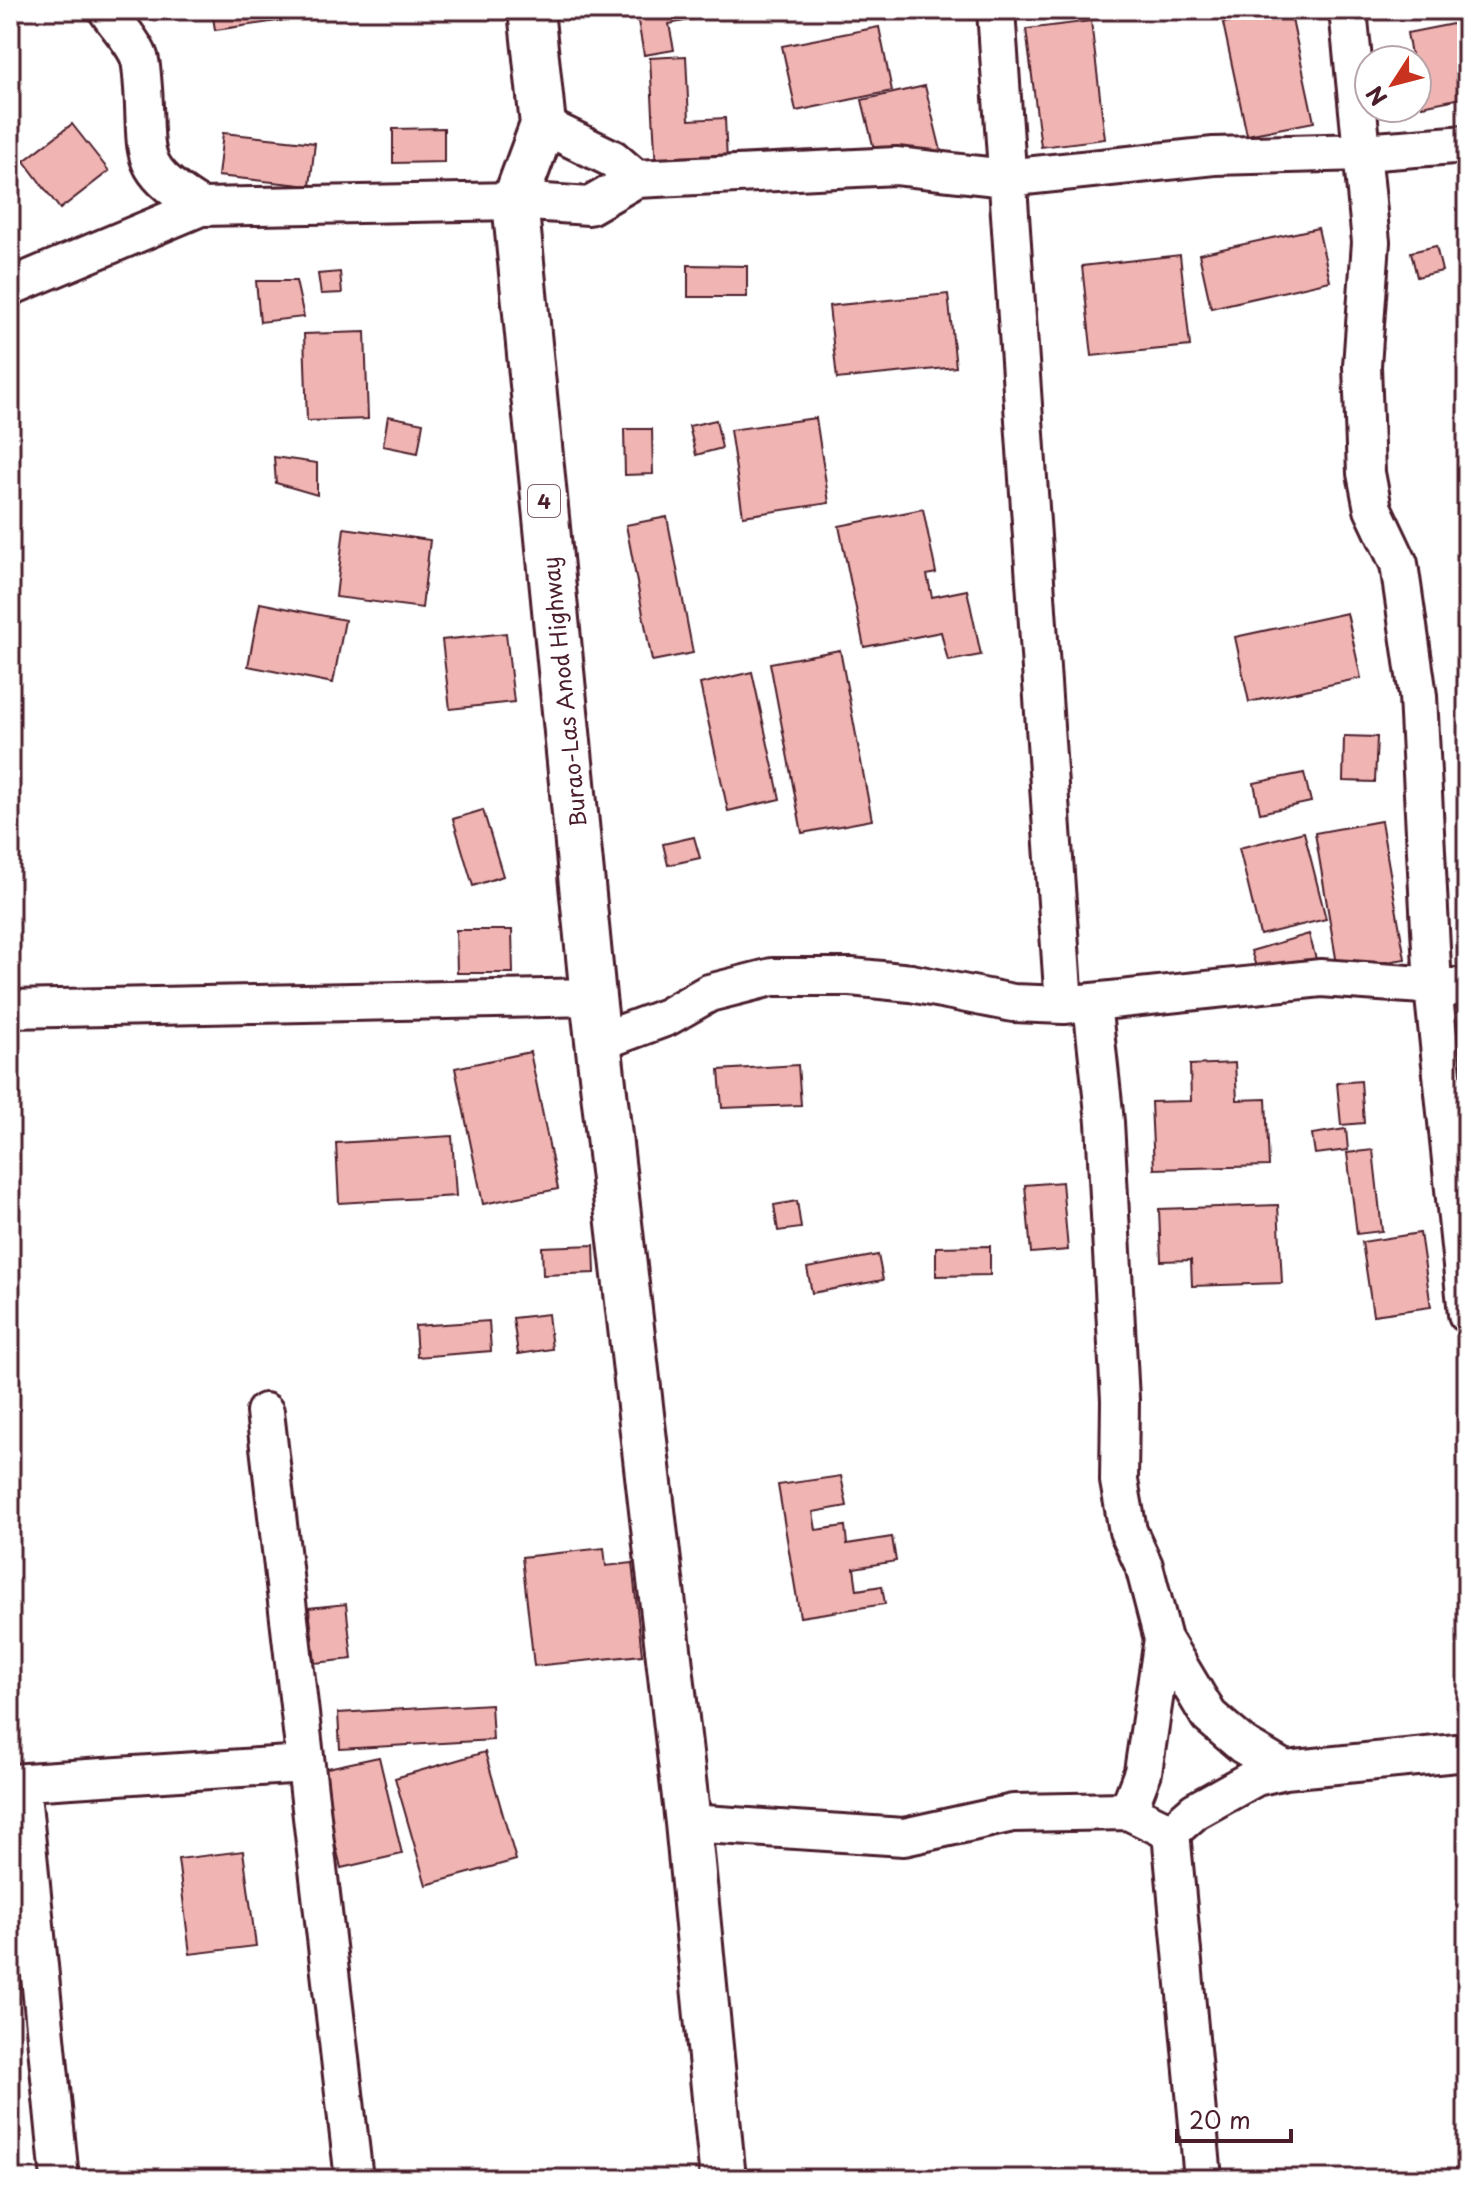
<svg xmlns="http://www.w3.org/2000/svg" width="1477" height="2189" viewBox="0 0 1477 2189" font-family="'Playpen Sans',sans-serif">
  <rect width="100%" height="100%" fill="#fff"/>
  <filter id="ink" filterUnits="userSpaceOnUse"><feTurbulence type="fractalNoise" baseFrequency=".0125" numOctaves="2"/><feDisplacementMap in="SourceGraphic" scale="16" xChannelSelector="R" yChannelSelector="G"/><feConvolveMatrix kernelMatrix="1 2 1 2 8 2 1 2 1" color-interpolation-filters="sRGB"/></filter>
  <g filter="url(#ink)">
    <path fill="#f0b5b2" stroke="#4a1f2b" stroke-width="2" d="M 212,10 L 284,10 L 285,20 L 215,30 Z
      M 636,10 L 703,10 L 705,17 L 669,24 L 674,50 L 644,55 Z
      M 1282,10 L 1290,10 L 1314,122 L 1247,135 L 1223,23 Z
      M 1091,21 L 1105,139 L 1041,147 L 1026,29 Z
      M 1463,22 L 1467,41 L 1467,97 L 1422,106 L 1417,60 L 1412,60 L 1407,33 Z
      M 879,27 L 892,91 L 796,111 L 782,46 Z
      M 686,56 L 689,120 L 725,118 L 728,185 L 657,188 L 650,58 Z
      M 925,86 L 945,167 L 882,182 L 862,100 Z
      M 72,124 L 109,171 L 60,209 L 24,161 Z
      M 444,128 L 444,162 L 393,163 L 393,129 Z
      M 223,133 L 315,143 L 310,186 L 218,176 Z
      M 1318,228 L 1330,281 L 1211,308 L 1199,254 Z
      M 1436,246 L 1442,271 L 1417,277 L 1411,252 Z
      M 1180,255 L 1190,346 L 1092,356 L 1082,266 Z
      M 688,265 L 747,266 L 747,297 L 688,297 Z
      M 340,272 L 342,293 L 321,294 L 318,274 Z
      M 256,281 L 296,281 L 304,317 L 260,322 Z
      M 948,294 L 956,367 L 837,379 L 829,306 Z
      M 365,332 L 368,419 L 307,421 L 304,334 Z
      M 388,416 L 423,423 L 418,453 L 383,446 Z
      M 816,418 L 829,503 L 743,516 L 730,430 Z
      M 716,420 L 722,448 L 696,455 L 689,426 Z
      M 624,429 L 652,429 L 653,474 L 625,475 Z
      M 274,457 L 317,463 L 317,495 L 276,483 Z
      M 923,509 L 936,573 L 927,575 L 932,597 L 967,590 L 981,655 L 948,661 L 941,632 L 864,647 L 839,526 Z
      M 667,517 L 693,653 L 652,661 L 626,525 Z
      M 344,528 L 430,540 L 422,608 L 336,597 Z
      M 260,603 L 345,620 L 333,683 L 248,666 Z
      M 1347,613 L 1361,678 L 1249,702 L 1235,637 Z
      M 506,633 L 514,702 L 450,709 L 442,640 Z
      M 840,650 L 872,820 L 802,833 L 770,663 Z
      M 752,672 L 780,799 L 728,811 L 700,684 Z
      M 1344,736 L 1377,737 L 1375,782 L 1343,781 Z
      M 1304,773 L 1311,802 L 1260,813 L 1254,783 Z
      M 483,810 L 503,876 L 473,886 L 453,819 Z
      M 1381,821 L 1405,959 L 1338,970 L 1315,833 Z
      M 1304,832 L 1326,919 L 1260,935 L 1239,848 Z
      M 694,837 L 700,858 L 668,865 L 663,844 Z
      M 456,930 L 512,930 L 513,973 L 457,973 Z
      M 1309,934 L 1316,959 L 1259,976 L 1251,951 Z
      M 530,1052 L 558,1189 L 483,1204 L 455,1068 Z
      M 1235,1063 L 1237,1100 L 1266,1099 L 1269,1166 L 1154,1169 L 1151,1102 L 1191,1101 L 1190,1065 Z
      M 798,1065 L 801,1105 L 722,1108 L 719,1070 Z
      M 1361,1081 L 1364,1123 L 1341,1125 L 1337,1083 Z
      M 1346,1129 L 1348,1150 L 1315,1154 L 1312,1134 Z
      M 452,1136 L 456,1196 L 339,1203 L 336,1143 Z
      M 1373,1150 L 1382,1231 L 1357,1234 L 1347,1153 Z
      M 1062,1182 L 1068,1250 L 1031,1253 L 1025,1185 Z
      M 797,1201 L 801,1228 L 778,1231 L 774,1205 Z
      M 1278,1205 L 1282,1283 L 1192,1286 L 1191,1260 L 1161,1261 L 1159,1209 Z
      M 1420,1233 L 1431,1307 L 1373,1315 L 1362,1242 Z
      M 594,1245 L 595,1273 L 543,1275 L 542,1247 Z
      M 990,1246 L 990,1275 L 936,1276 L 936,1247 Z
      M 878,1255 L 883,1280 L 812,1293 L 807,1268 Z
      M 548,1314 L 552,1349 L 518,1354 L 513,1318 Z
      M 489,1321 L 491,1351 L 417,1357 L 415,1326 Z
      M 841,1476 L 847,1506 L 813,1512 L 816,1530 L 845,1526 L 847,1544 L 892,1537 L 896,1561 L 854,1568 L 857,1590 L 882,1586 L 885,1604 L 800,1617 L 778,1485 Z
      M 604,1548 L 606,1566 L 632,1563 L 642,1655 L 534,1666 L 522,1557 Z
      M 346,1604 L 352,1659 L 315,1663 L 309,1608 Z
      M 491,1704 L 493,1740 L 340,1749 L 338,1713 Z
      M 485,1752 L 516,1860 L 426,1885 L 395,1778 Z
      M 379,1757 L 402,1854 L 341,1868 L 318,1770 Z
      M 243,1851 L 256,1946 L 190,1954 L 178,1859 Z"/>
    <g fill="none" stroke-linecap="round" stroke-linejoin="round">
      <g stroke="#4a1f2b" stroke-width="42">
        <path id="minor" d="M 107,10 C 116,24 133,41 139,57 C 142,66 142,78 143,88 C 148,157 135,167 201,207 L 515,201 L 589,206 L 636,179 L 896,166 L 1006,178 L 1214,156 L 1363,152 L 1467,144
          M 996,10 L 1064,1005
          M 1348,10 L 1371,242 L 1362,366 L 1366,473 L 1373,509 L 1399,564 L 1418,696 L 1433,987 L 1467,1314
          M 543,125 L 613,159 L 636,179
          M 10,287 L 201,207
          M 1092,1003 L 1105,1122 L 1120,1400 L 1119,1481 L 1128,1531 L 1144,1566 L 1163,1639 L 1209,1716 L 1243,1745 L 1285,1770
          M 10,1009 L 593,997
          M 599,1042 L 667,1017 L 709,993 L 772,977 L 851,977 L 911,983 L 1013,1003 L 1064,1005 L 1321,978 L 1467,988
          M 265,1412 L 354,2179
          M 10,1783 L 305,1764
          M 21,1783 L 60,2179
          M 1128,1811 L 1143,1772 L 1163,1639
          M 688,1823 L 904,1837 L 1013,1813 L 1128,1811 L 1171,1832 L 1195,1811 L 1256,1777 L 1285,1770 L 1467,1752
          M 1171,1832 L 1203,2179"/>
      </g>
      <g stroke="#4a1f2b" stroke-width="50">
        <path id="trunk" d="M 531,10 L 543,125 L 515,201 L 593,997 L 688,1823 L 723,2179"/>
      </g>
      <use href="#minor" stroke="#fff" stroke-width="36"/>
      <use href="#trunk" stroke="#fff" stroke-width="44"/>
    </g>
  </g>
  <g text-anchor="middle" dominant-baseline="central" stroke-width="6" stroke-linejoin="round" paint-order="stroke">
    <rect fill="#fff" stroke="#80626b" stroke-width="2" x="528" y="485" width="32" height="32" rx="6"/>
    <g font-size="20" font-weight="bold" fill="#4a1f2b">
      <text x="544" y="501">4</text>
    </g>
    <g font-size="22" fill="#4a1f2b" stroke="#fff">
      <text transform="translate(563 692) rotate(-96)">Burao-Las Anod Highway</text>
    </g>
  </g>
  <rect width="1477" height="2189" fill="none" stroke="#fff" stroke-width="40"/>
  <rect x="20" y="20" width="1437" height="2149" fill="none" stroke="#4a1f2b" stroke-width="3" filter="url(#ink)"/>
  <g transform="translate(1393 84) rotate(234)"><circle r="38" fill="#ffffff" stroke="#b7a5aa" stroke-width="2"/>
  <path d="M0-6L14 30L0 20L-14 30Z" fill="#c8321e"/>
  <text y="-12" font-size="22" font-weight="bold" text-anchor="middle" fill="#4a1f2b">N</text>
  </g>
  <path d="M1177 2129v12h114v-12" fill="none" stroke="#4a1f2b" stroke-width="4"/>
  <text x="1189" y="2129" font-size="24" fill="#4a1f2b" stroke="#ffffff" stroke-width="6" paint-order="stroke">20 m</text>
</svg>
